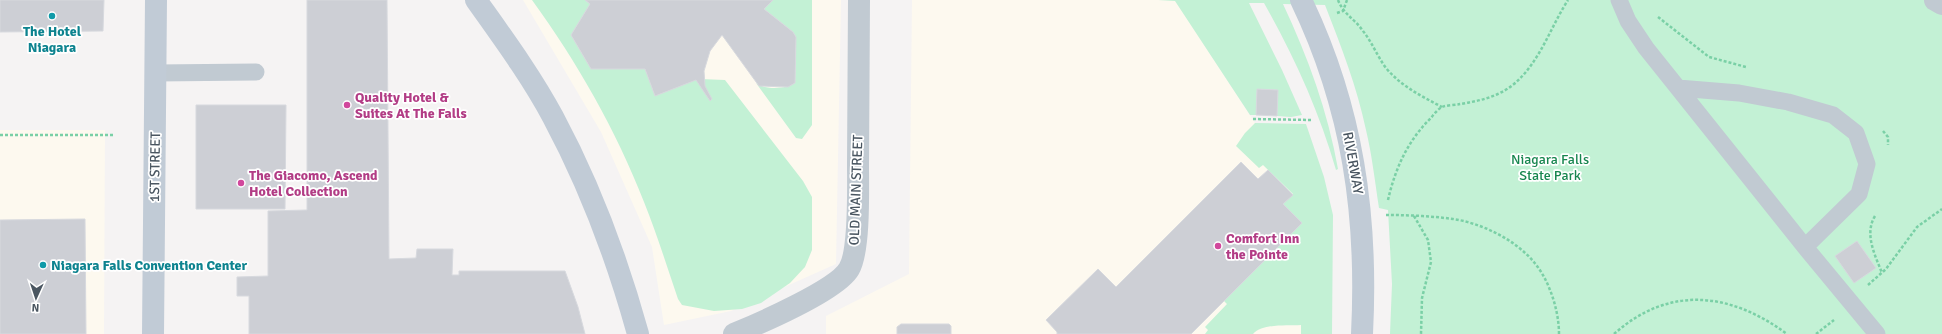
<svg xmlns="http://www.w3.org/2000/svg" width="1942" height="334" viewBox="0 0 1942 334" font-family="Signika,sans-serif">
  <rect width="100%" height="100%" fill="#f5f3f3"/>
  <path fill="#fdf9ef" d="M 523,0 L 841,0 L 836,264 L 731,311 L 664,325 L 652,247 L 601,132 Z
    M 912,0 L 1175,0 L 1255,123 L 1308,196 L 1301,334 L 826,334 L 826,316 L 909,274 Z
    M 0,130 L 105,130 L 104,334 L 0,334 Z"/>
  <path fill="#c3f1d5" d="M 532,0 L 585,0 L 590,4 L 571,35 L 591,69 L 645,69 L 655,96 L 697,79 L 710,101 L 711,100 L 700,79 L 725,80 L 803,181 L 812,197 L 812,250 L 805,267 L 790,283 L 761,303 L 742,309 L 714,311 L 682,305 L 678,299 C 667,267 657,234 644,202 C 616,130 577,62 532,0 Z
    M 773,0 L 812,0 L 812,125 L 802,139 L 796,138 L 756,83 C 764,90 787,89 795,83 L 796,37 L 793,32 L 764,9 Z
    M 1158,0 L 1942,0 L 1942,334 L 1390,334 L 1392,284 L 1388,210 L 1379,208 C 1375,182 1372,155 1366,130 C 1357,87 1341,46 1325,5 L 1283,4 C 1308,57 1328,112 1338,169 L 1336,170 C 1319,111 1294,56 1264,3 L 1249,3 L 1282,70 L 1302,115 L 1291,117 L 1277,116 L 1278,90 L 1257,89 L 1256,115 L 1250,115 L 1175,1 Z
    M 1255,123 L 1306,124 L 1324,177 L 1333,215 L 1332,334 L 1301,334 L 1301,325 C 1287,326 1263,323 1253,334 L 1205,334 L 1208,330 L 1205,327 L 1227,304 L 1224,301 L 1302,223 L 1283,204 L 1293,194 L 1263,165 L 1259,168 L 1236,146 L 1245,133 Z"/>
  <path fill="#cdcfd5" stroke="#d7d9de" d="M 0,0 L 104,0 L 103,31 L 0,32 Z
    M 307,0 L 387,0 L 389,259 L 416,258 L 417,249 L 453,249 L 452,275 L 459,275 L 459,271 L 565,271 L 578,307 L 585,334 L 249,334 L 249,296 L 237,296 L 237,277 L 268,276 L 268,211 L 307,210 Z
    M 585,0 L 773,0 L 764,9 L 793,32 L 796,37 L 795,83 L 788,87 L 759,86 L 722,35 L 710,51 L 704,71 L 705,86 L 712,99 L 710,101 L 696,80 L 655,96 L 645,69 L 591,69 L 571,35 L 590,4 Z
    M 1257,89 L 1278,90 L 1277,116 L 1256,115 Z
    M 196,105 L 286,105 L 285,209 L 196,209 Z
    M 1241,162 L 1258,179 L 1268,170 L 1293,195 L 1283,204 L 1302,223 L 1191,334 L 1057,334 L 1057,332 L 1046,320 L 1098,269 L 1116,287 Z
    M 85,219 L 86,334 L 0,334 L 0,220 Z
    M 1857,241 L 1876,268 L 1854,283 L 1835,256 Z
    M 901,324 L 949,324 L 951,326 L 951,334 L 897,334 L 897,327 Z"/>
  <g fill="none" stroke-linecap="round" stroke-linejoin="round">
    <path stroke="#7ad0a6" stroke-width="2.5" stroke-dasharray="3 2" stroke-linecap="butt" d="M 1338,0 C 1344,15 1354,18 1363,31 C 1372,42 1377,56 1386,68 C 1401,86 1421,96 1442,107
      M 1337,13 L 1343,11 L 1347,0
      M 1658,17 L 1709,57 L 1746,67
      M 1253,119 L 1312,120
      M 1883,131 L 1888,137 L 1888,145
      M 0,135 L 113,135
      M 1388,200 C 1395,169 1408,140 1431,118 C 1434,114 1438,109 1442,107 C 1447,105 1455,105 1460,104 C 1479,101 1498,97 1514,84 C 1540,62 1550,28 1568,0
      M 1386,215 C 1408,215 1431,216 1453,219 C 1481,223 1514,239 1533,261 C 1549,279 1559,310 1559,334
      M 1414,216 L 1428,240 L 1431,262 L 1422,298 L 1421,334
      M 1875,216 C 1864,234 1875,255 1882,273
      M 1868,285 L 1886,269 L 1917,227 L 1942,209
      M 1614,334 C 1669,285 1730,292 1787,334
      M 1816,334 L 1834,320"/>
    <path stroke="#c1cad2" stroke-width="17" d="M 1619,0 L 1628,21 L 1646,48 L 1805,247 L 1877,334
      M 156,73 L 256,72
      M 1678,88 L 1739,93 L 1788,102 L 1833,115 L 1856,133 L 1867,164 L 1859,194 L 1805,247"/>
    <path stroke="#c1cad2" stroke-width="22" d="M 1935,0 L 1942,4"/>
    <path stroke="#c1cad2" stroke-width="22" d="M 734,334 C 758,324 837,290 849,269 C 860,251 858,187 858,164 C 858,109 859,55 859,0"/>
    <path stroke="#c1cbd6" stroke-width="22" d="M 476,0 C 503,38 531,76 553,117 C 590,186 617,258 638,334
      M 1301,0 C 1353,108 1368,216 1362,334
      M 153,334 L 156,0"/>
  </g>
  <g fill="#0f9aa8" stroke="#fff" stroke-width="1.5">
    <circle cx="52" cy="16" r="4"/>
    <circle cx="43" cy="265" r="4"/>
  </g>
  <g fill="#d1479c" stroke="#fff" stroke-width="1.5">
    <circle cx="347" cy="105" r="4"/>
    <circle cx="241" cy="183" r="4"/>
    <circle cx="1218" cy="246" r="4"/>
  </g>
  <g text-anchor="middle" dominant-baseline="central" stroke-width="3.5" stroke-linejoin="round" paint-order="stroke">
    <g font-size="14" font-weight="bold" fill="#0d838f" stroke="#fff">
      <text x="52" y="31">The Hotel<tspan x="52" dy="16">Niagara</tspan></text>
      <text x="51" y="265" text-anchor="start">Niagara Falls Convention Center</text>
    </g>
    <g font-size="14" font-weight="bold" fill="#b23c85" stroke="#fff" text-anchor="start">
      <text x="355" y="97">Quality Hotel &amp;<tspan x="355" dy="16">Suites At The Falls</tspan></text>
      <text x="249" y="175">The Giacomo, Ascend<tspan x="249" dy="16">Hotel Collection</tspan></text>
      <text x="1226" y="238">Comfort Inn<tspan x="1226" dy="16">the Pointe</tspan></text>
    </g>
    <g font-size="14" fill="#17864f" stroke="#fff">
      <text x="1550" y="159">Niagara Falls<tspan x="1550" dy="16">State Park</tspan></text>
    </g>
    <g font-size="14" fill="#4a5661" stroke="#fff">
      <text transform="translate(1353 163) rotate(80)">RIVERWAY</text>
      <text transform="translate(155 167) rotate(-89)">1ST STREET</text>
      <text transform="translate(856 190) rotate(-88)">OLD MAIN STREET</text>
    </g>
  </g>
  <g transform="translate(36 298) rotate(183)" stroke="#ffffff" stroke-width="3" paint-order="stroke">
  <path d="M0-3L7 15L0 10L-7 15Z" fill="#4a5661"/>
  <text y="-6" font-size="11" font-weight="bold" text-anchor="middle" fill="#4a5661">N</text>
  </g>
</svg>
